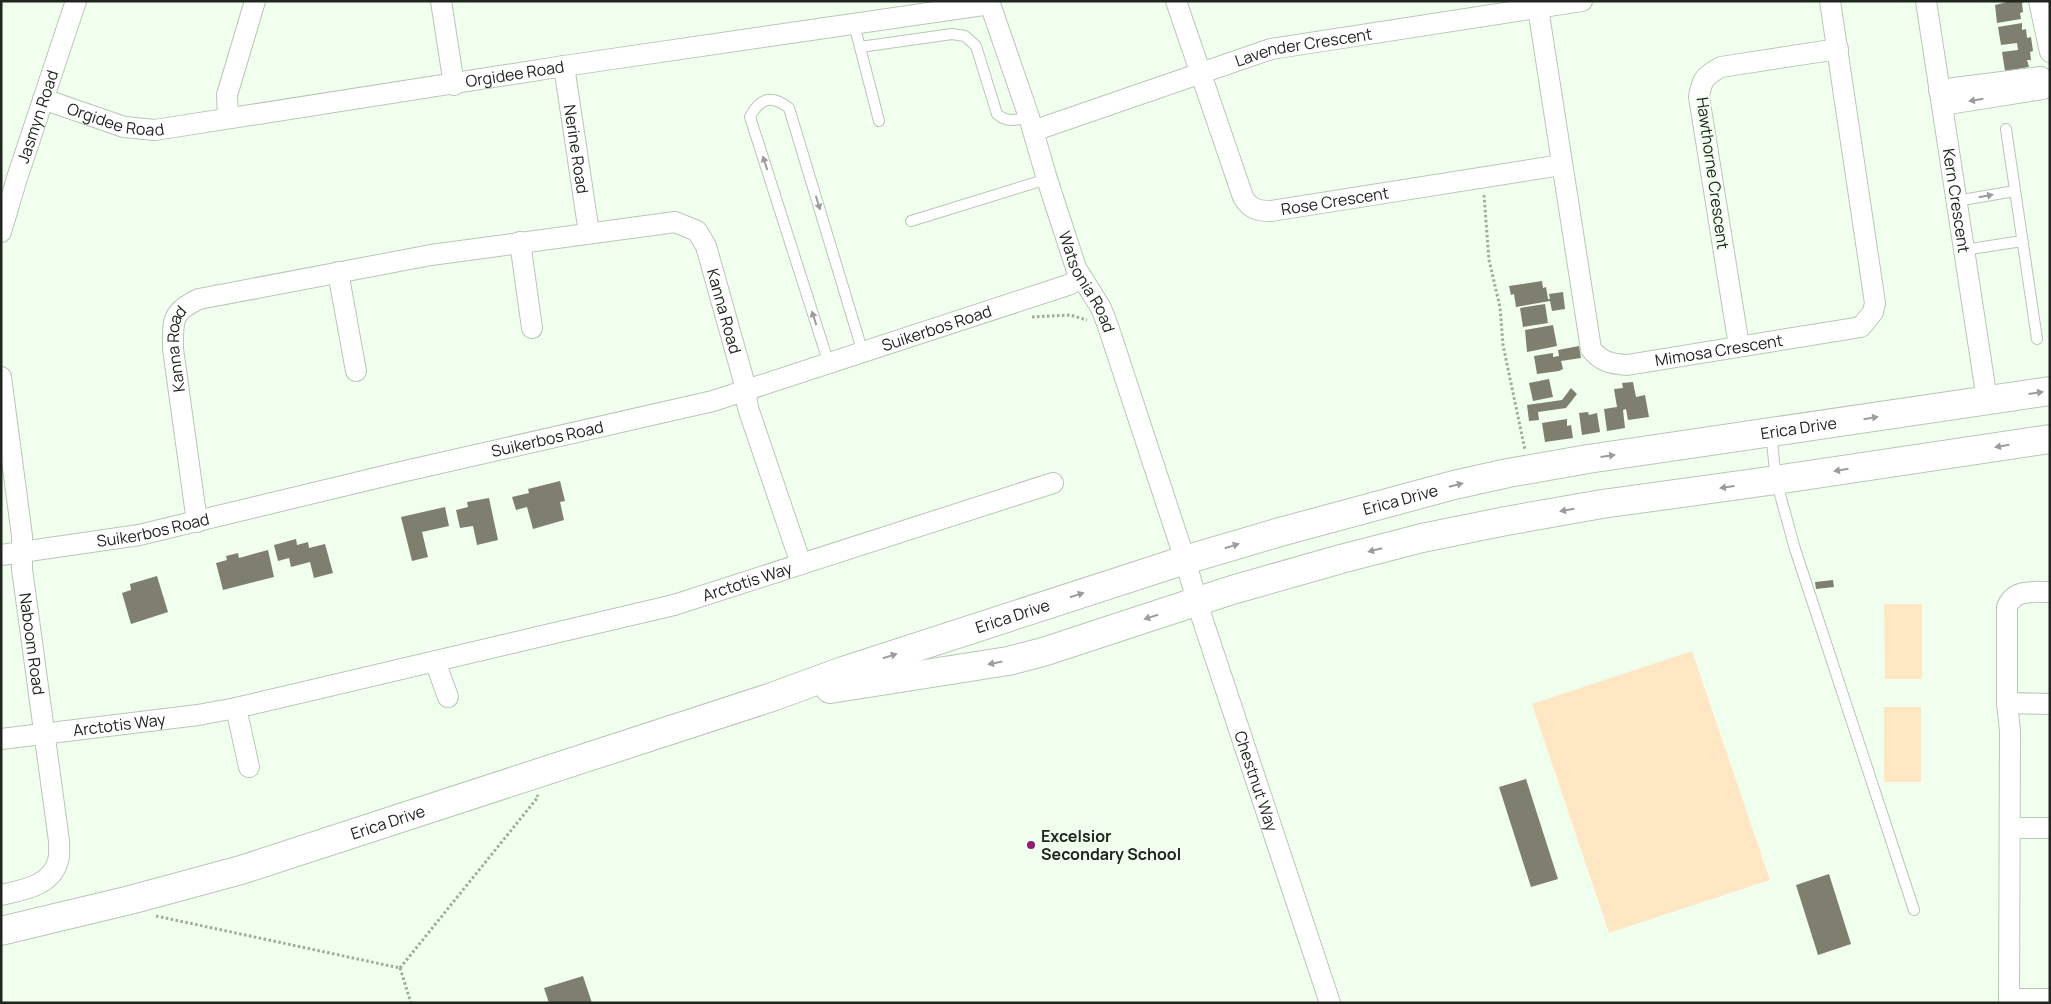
<svg xmlns="http://www.w3.org/2000/svg" width="2051" height="1004" viewBox="0 0 2051 1004" font-family="Manrope,sans-serif">
  <rect width="100%" height="100%" fill="#f1ffee"/>
  <path fill="#ffe7c3" d="M 1884,604 L 1922,604 L 1922,679 L 1885,679 Z
    M 1692,651 L 1770,880 L 1609,933 L 1532,704 Z
    M 1884,707 L 1921,707 L 1921,782 L 1884,782 Z"/>
  <path fill="#7e7f6e" d="M 2011,1 L 2028,1 L 2022,3 L 2023,12 L 2020,13 L 2021,19 L 1997,23 L 1995,5 Z
    M 2022,23 L 2022,30 L 2026,29 L 2027,38 L 2031,37 L 2033,51 L 2030,52 L 2031,60 L 2027,60 L 2029,67 L 2005,71 L 2002,52 L 2018,50 L 2017,43 L 2001,45 L 1998,27 Z
    M 1542,281 L 1543,288 L 1546,287 L 1548,299 L 1550,299 L 1549,294 L 1563,292 L 1565,309 L 1552,311 L 1550,301 L 1516,307 L 1514,294 L 1511,295 L 1509,286 Z
    M 1545,304 L 1548,323 L 1523,327 L 1520,308 Z
    M 1553,325 L 1557,346 L 1527,352 L 1525,330 Z
    M 1579,346 L 1581,358 L 1561,361 L 1563,369 L 1559,371 L 1537,374 L 1534,356 L 1553,353 L 1553,357 L 1559,356 L 1558,350 Z
    M 1549,379 L 1553,397 L 1533,401 L 1529,383 Z
    M 1633,382 L 1636,397 L 1645,395 L 1649,417 L 1628,420 L 1626,409 L 1623,410 L 1625,428 L 1607,431 L 1604,409 L 1617,407 L 1614,389 L 1623,388 L 1622,383 Z
    M 1571,388 L 1577,394 L 1566,408 L 1538,412 L 1539,420 L 1529,421 L 1527,405 L 1562,400 Z
    M 1588,412 L 1589,415 L 1597,413 L 1600,432 L 1582,435 L 1579,413 Z
    M 1567,419 L 1567,426 L 1571,425 L 1573,438 L 1545,442 L 1542,423 Z
    M 560,481 L 565,501 L 560,502 L 564,520 L 533,529 L 527,507 L 516,510 L 512,497 L 529,493 L 528,489 Z
    M 489,498 L 498,540 L 477,545 L 473,526 L 460,528 L 456,510 L 468,507 L 467,502 Z
    M 445,507 L 449,526 L 422,532 L 428,557 L 412,561 L 401,517 Z
    M 296,539 L 297,545 L 308,542 L 309,548 L 325,544 L 333,573 L 314,578 L 310,562 L 291,567 L 289,558 L 278,561 L 274,545 Z
    M 268,550 L 274,577 L 223,590 L 216,563 L 227,560 L 226,556 L 238,553 L 239,558 Z
    M 157,576 L 168,612 L 131,624 L 122,593 L 131,590 L 130,584 Z
    M 1833,580 L 1834,587 L 1816,589 L 1815,582 Z
    M 1526,779 L 1558,879 L 1531,887 L 1499,787 Z
    M 1829,874 L 1851,944 L 1818,955 L 1796,885 Z
    M 583,976 L 592,1003 L 549,1003 L 544,988 Z"/>
  <g fill="none" stroke-linecap="round" stroke-linejoin="round">
    <g stroke="#b9c7b7" stroke-width="12">
      <path id="service" d="M 854,24 L 879,121
        M 860,47 L 952,34 L 965,36 L 976,46 L 997,114 C 1007,123 1017,120 1029,117
        M 2006,129 L 2037,339
        M 1956,201 L 2015,191
        M 911,221 L 1047,179
        M 1964,250 L 2022,241
        M 829,364 L 750,117 C 760,97 772,95 789,108 L 863,353
        M 1771,433 L 1776,480 L 1795,549 L 1914,910"/>
    </g>
    <g stroke="#b9c7b7" stroke-width="22">
      <g id="minor">
        <path d="M 441,1 L 454,85"/>
        <path id="s1" d="M 989,1 L 1029,117 L 1047,179 L 1076,268 L 1101,308 L 1108,326 L 1185,560 L 1202,618 L 1330,1003"/>
        <path id="s2" d="M 1176,1 L 1243,197 C 1250,209 1258,211 1271,211 L 1561,165"/>
        <path id="s3" d="M 1926,1 L 1987,400"/>
        <path d="M 2039,1 L 2050,52"/>
        <path id="s4" d="M 1538,8 L 1591,349 C 1601,362 1612,364 1627,365 L 1861,327 L 1873,312 L 1875,303 L 1830,1"/>
        <path id="s5" d="M 564,66 L 589,233"/>
        <path d="M 1939,90 L 2041,77"/>
        <path id="s6" d="M 43,99 L 124,127 L 155,130 L 564,66 L 990,4"/>
        <path d="M 1942,105 L 2043,89"/>
        <path d="M 228,118 L 227,95 L 255,1"/>
        <path id="s7" d="M 1033,131 L 1271,49 L 1582,1"/>
        <path id="s8" d="M 1,232 L 17,178 L 76,1"/>
        <path d="M 520,242 L 532,328"/>
        <path d="M 338,272 L 356,371"/>
        <path d="M 1739,346 L 1699,97 C 1702,78 1705,76 1721,67 L 1838,49"/>
        <path id="s9" d="M 1,377 L 22,536 L 22,569 L 59,841 C 59,847 60,855 58,861 C 51,886 23,890 1,895"/>
        <path id="s10" d="M 197,522 L 173,349 C 173,320 171,312 199,299 L 431,255 L 675,222 L 697,231 L 706,246 L 743,378 L 748,408 L 801,564"/>
        <path id="s11" d="M 1,555 L 139,535 L 401,472 L 713,401 L 1068,285 L 1082,278"/>
        <path d="M 435,661 L 448,697"/>
        <path d="M 2007,703 L 2050,704"/>
        <path d="M 236,708 L 249,767"/>
        <path id="s12" d="M 1,739 L 198,715 L 236,708 L 674,605 L 1053,483"/>
        <path d="M 2010,828 L 2050,828"/>
        <path d="M 2009,999 L 2050,999"/>
        <path d="M 2009,1003 L 2010,731 L 2007,703 L 2007,607 C 2014,589 2033,592 2050,592"/>
      </g>
    </g>
    <g stroke="#b9c7b7" stroke-width="30">
      <g id="secondary">
        <path d="M 830,689 L 1008,661 L 1043,652 L 1232,590 L 1341,559 L 1422,538 L 1506,521 L 1602,504 L 1776,480 L 2050,439"/>
        <path id="s13" d="M 1,931 L 130,900 L 241,870 L 772,697 L 843,671 L 1185,560 L 1280,532 L 1454,485 L 1508,473 L 1588,459 L 2050,391"/>
      </g>
    </g>
    <path stroke="#a0ab9e" stroke-width="3" stroke-dasharray="2.5 2.5" stroke-linecap="butt" d="M 1484,195 L 1489,260 L 1500,307 L 1503,345 L 1525,450
      M 1032,317 L 1070,315 L 1087,320
      M 156,916 L 400,968
      M 400,968 L 538,797 L 537,795
      M 400,968 L 411,1003"/>
    <use href="#service" stroke="#fff" stroke-width="10"/>
    <use href="#minor" stroke="#fff" stroke-width="20"/>
    <use href="#secondary" stroke="#fff" stroke-width="28"/>
  </g>
  <defs><path id="oneway-solid" d="M-6-.8H1V-3.2L6.5 0L1 3.2V.8H-6Z" transform="scale(1.25)"/></defs>
  <g fill="#9b9d9a">
    <use href="#oneway-solid" transform="translate(1976 100) rotate(171)"/>
    <use href="#oneway-solid" transform="translate(765 163) rotate(-108)"/>
    <use href="#oneway-solid" transform="translate(1986 196) rotate(-10)"/>
    <use href="#oneway-solid" transform="translate(818 203) rotate(73)"/>
    <use href="#oneway-solid" transform="translate(814 318) rotate(-108)"/>
    <use href="#oneway-solid" transform="translate(2036 393) rotate(-8)"/>
    <use href="#oneway-solid" transform="translate(1871 418) rotate(-9)"/>
    <use href="#oneway-solid" transform="translate(2002 446) rotate(171)"/>
    <use href="#oneway-solid" transform="translate(1608 456) rotate(-8)"/>
    <use href="#oneway-solid" transform="translate(1841 470) rotate(171)"/>
    <use href="#oneway-solid" transform="translate(1456 485) rotate(-14)"/>
    <use href="#oneway-solid" transform="translate(1727 487) rotate(172)"/>
    <use href="#oneway-solid" transform="translate(1567 510) rotate(170)"/>
    <use href="#oneway-solid" transform="translate(1232 546) rotate(-17)"/>
    <use href="#oneway-solid" transform="translate(1375 550) rotate(166)"/>
    <use href="#oneway-solid" transform="translate(1077 595) rotate(-18)"/>
    <use href="#oneway-solid" transform="translate(1151 617) rotate(162)"/>
    <use href="#oneway-solid" transform="translate(890 656) rotate(-18)"/>
    <use href="#oneway-solid" transform="translate(995 663) rotate(169)"/>
  </g>
  <circle fill="#971b75" stroke="#f1ffee" stroke-width="2" cx="1031" cy="845" r="5"/>
  <g text-anchor="middle" dominant-baseline="central" stroke-width="4.5" stroke-linejoin="round" paint-order="stroke">
    <g font-size="16" fill="#20251f" stroke="#f1ffee">
      <text stroke="none"><textPath href="#s7" startOffset="284">Lavender Crescent</textPath></text>
      <text stroke="none"><textPath href="#s6" startOffset="481">Orgidee Road</textPath></text>
      <text stroke="none"><textPath href="#s8" startOffset="121">Jasmyn Road</textPath></text>
      <text stroke="none"><textPath href="#s6" startOffset="76">Orgidee Road</textPath></text>
      <text stroke="none"><textPath href="#s5" startOffset="84">Nerine Road</textPath></text>
      <text transform="translate(1713 173) rotate(82)">Hawthorne Crescent</text>
      <text stroke="none"><textPath href="#s2" startOffset="305">Rose Crescent</textPath></text>
      <text stroke="none"><textPath href="#s3" startOffset="202">Kern Crescent</textPath></text>
      <text stroke="none"><textPath href="#s1" startOffset="298">Watsonia Road</textPath></text>
      <text stroke="none"><textPath href="#s10" startOffset="828">Kanna Road</textPath></text>
      <text stroke="none"><textPath href="#s11" startOffset="964">Suikerbos Road</textPath></text>
      <text stroke="none"><textPath href="#s4" startOffset="479">Mimosa Crescent</textPath></text>
      <text stroke="none"><textPath href="#s10" startOffset="175">Kanna Road</textPath></text>
      <text stroke="none"><textPath href="#s13" startOffset="1870">Erica Drive</textPath></text>
      <text stroke="none"><textPath href="#s11" startOffset="559">Suikerbos Road</textPath></text>
      <text stroke="none"><textPath href="#s13" startOffset="1465">Erica Drive</textPath></text>
      <text stroke="none"><textPath href="#s11" startOffset="154">Suikerbos Road</textPath></text>
      <text stroke="none"><textPath href="#s12" startOffset="764">Arctotis Way</textPath></text>
      <text stroke="none"><textPath href="#s13" startOffset="1060">Erica Drive</textPath></text>
      <text stroke="none"><textPath href="#s9" startOffset="269">Naboom Road</textPath></text>
      <text stroke="none"><textPath href="#s12" startOffset="119">Arctotis Way</textPath></text>
      <text stroke="none"><textPath href="#s1" startOffset="826">Chestnut Way</textPath></text>
      <text stroke="none"><textPath href="#s13" startOffset="402">Erica Drive</textPath></text>
    </g>
    <g font-size="16" font-weight="bold" fill="#20251f" stroke="#f1ffee" text-anchor="start">
      <text x="1041" y="836">Excelsior<tspan x="1041" dy="18">Secondary School</tspan></text>
    </g>
  </g>
  <rect width="2051" height="1004" fill="none" stroke="#20251f" stroke-width="5"/>
</svg>
